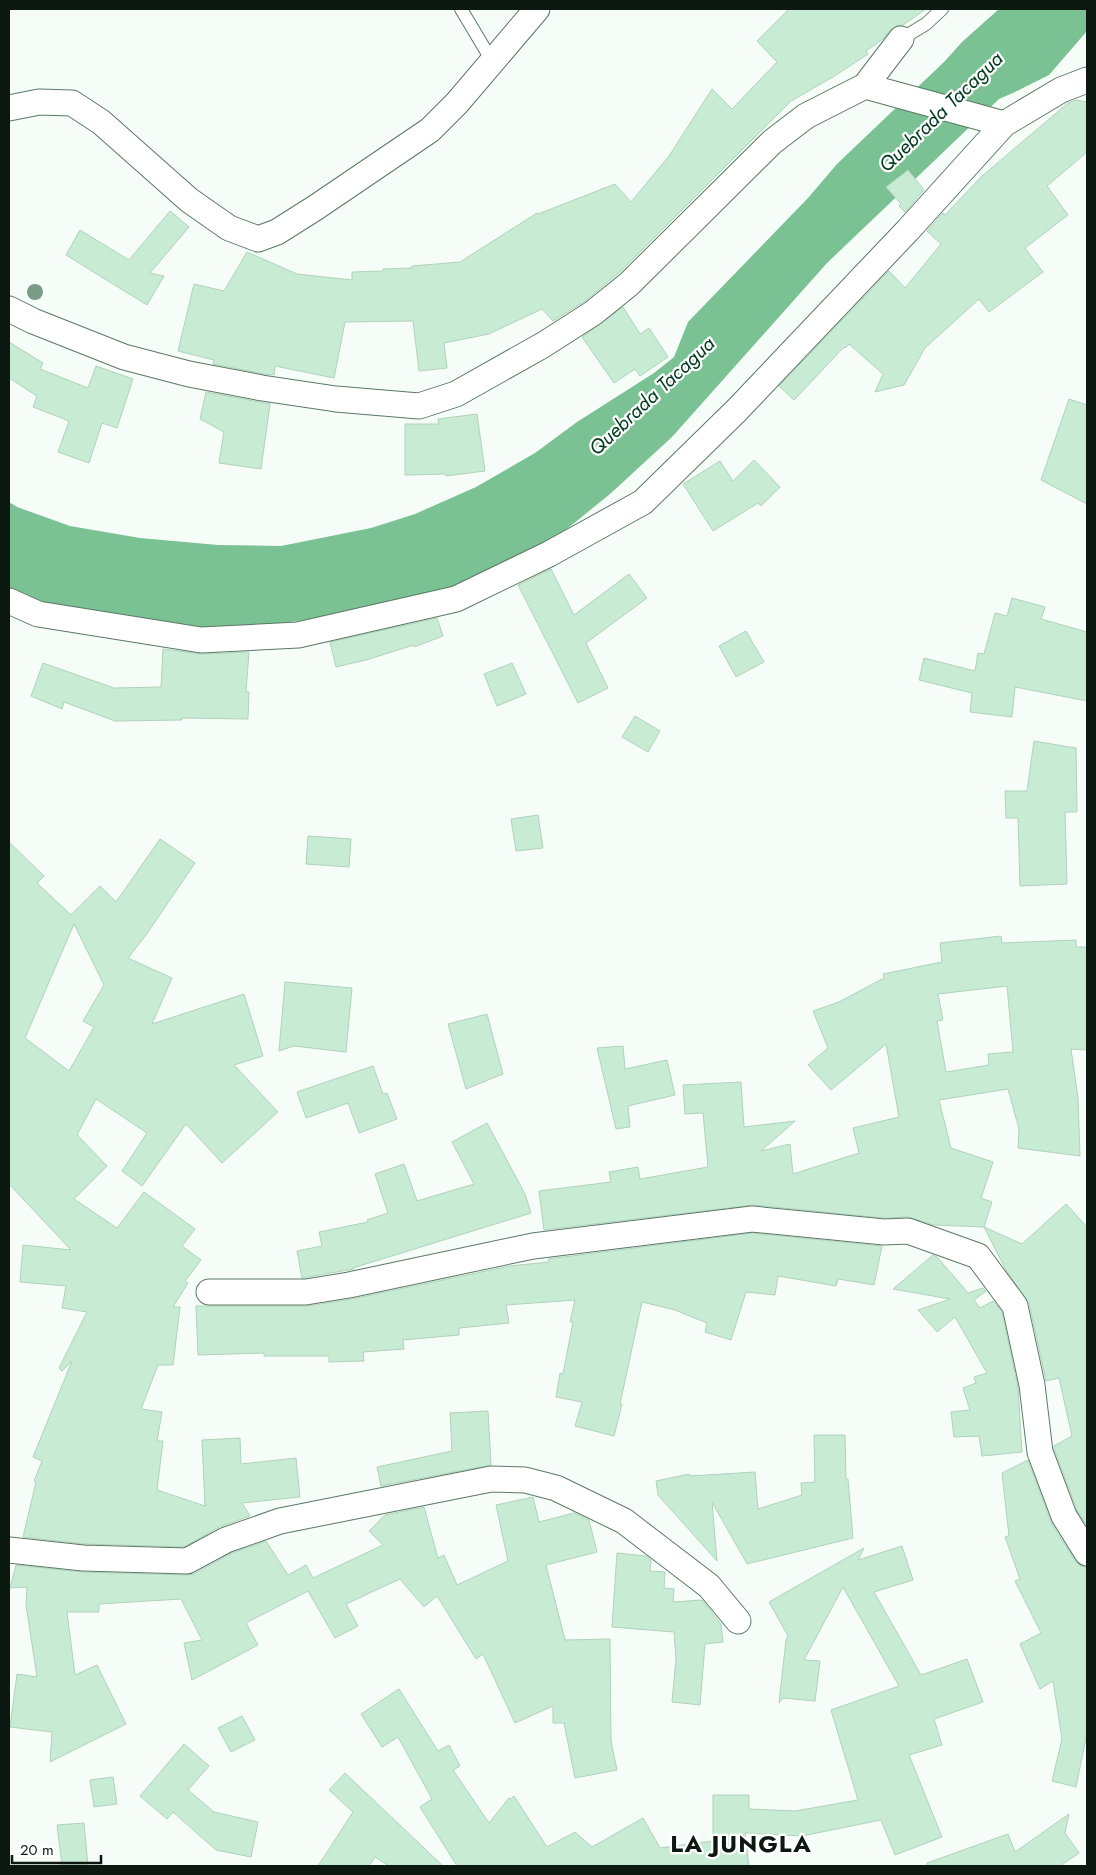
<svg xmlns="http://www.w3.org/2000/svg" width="1096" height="1875" viewBox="0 0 1096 1875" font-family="Jost,sans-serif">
  <rect width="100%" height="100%" fill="#f6fdf8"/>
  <path fill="#7ac194" d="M 999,9 L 1087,9 L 1087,31 L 1049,75 L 1015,92 L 999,99 L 827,263 L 672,437 L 610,494 L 557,537 L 433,598 L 365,613 L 232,629 L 165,627 L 84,615 L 9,591 L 9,502 L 17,507 L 70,526 L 140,538 L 218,545 L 281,546 L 371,528 L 415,514 L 476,487 L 535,453 L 577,422 L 654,373 L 674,357 L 688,322 L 808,198 L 837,164 L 945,61 L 962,42 Z"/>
  <path fill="#c8ebd3" stroke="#b0d2bb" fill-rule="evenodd" d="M 789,9 L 926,9 L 903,25 L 896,26 L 890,30 L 883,39 L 866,51 L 868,54 L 833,77 L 791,101 L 619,273 L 585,301 L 553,321 L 542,309 L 489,334 L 444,343 L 447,368 L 419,371 L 413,321 L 345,322 L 334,378 L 275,366 L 274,375 L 264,374 L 213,364 L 214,360 L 178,351 L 194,284 L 224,291 L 247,252 L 297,274 L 352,280 L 352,272 L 383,271 L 383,269 L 412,268 L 412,266 L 460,262 L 537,213 L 538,214 L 615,184 L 631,202 L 669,156 L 712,89 L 732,109 L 777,62 L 757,41 Z
    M 1076,100 L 1087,102 L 1087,152 L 1047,186 L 1068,215 L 1025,248 L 1043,272 L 989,312 L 979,299 L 925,348 L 904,385 L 875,392 L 883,374 L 849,344 L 845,348 L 844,347 L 794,400 L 779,386 L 889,271 L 905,288 L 941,244 L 927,231 L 943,213 L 945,215 L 981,177 L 1068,103 Z
    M 908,170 L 924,190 L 905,212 L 899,206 L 901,204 L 886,187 Z
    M 170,211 L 189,227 L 150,273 L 164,276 L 147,305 L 66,255 L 80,230 L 129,260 Z
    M 623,307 L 640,334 L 649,328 L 668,357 L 640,376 L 635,369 L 614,383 L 582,337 Z
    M 9,342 L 43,363 L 40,369 L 88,388 L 96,366 L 133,379 L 117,428 L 102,423 L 89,463 L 58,452 L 69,421 L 33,407 L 37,396 L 9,378 Z
    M 206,392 L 270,404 L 261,469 L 219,463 L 224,432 L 200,419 Z
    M 1069,399 L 1087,405 L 1087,504 L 1041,480 Z
    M 477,414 L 485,471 L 446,476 L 446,474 L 405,475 L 405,424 L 439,424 L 438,419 Z
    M 754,460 L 780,487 L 761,506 L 758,503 L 713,531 L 683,484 L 720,461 L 733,481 Z
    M 551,569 L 574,615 L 629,574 L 647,598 L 586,643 L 608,688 L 578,703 L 518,585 Z
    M 1012,598 L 1045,607 L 1041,619 L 1087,632 L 1087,701 L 1015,687 L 1012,717 L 970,712 L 972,693 L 919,680 L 924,658 L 975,671 L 978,653 L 984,654 L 995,613 L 1007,616 Z
    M 437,618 L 443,636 L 414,647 L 414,645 L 366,660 L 336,667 L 330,642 Z
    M 746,631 L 764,662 L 736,677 L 719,646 Z
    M 163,649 L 202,654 L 249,652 L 246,692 L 249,692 L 248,719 L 182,718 L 182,720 L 115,721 L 64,702 L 62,709 L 31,696 L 43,663 L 114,688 L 161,687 Z
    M 512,663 L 526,694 L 497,706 L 484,674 Z
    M 635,716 L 660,731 L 648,752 L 622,737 Z
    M 1034,741 L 1076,748 L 1077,812 L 1065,812 L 1067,884 L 1020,886 L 1018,818 L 1006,818 L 1005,791 L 1027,791 Z
    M 538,815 L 543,848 L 516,851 L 511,819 Z
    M 308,836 L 351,839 L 349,867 L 306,864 Z
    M 160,839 L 195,863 L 146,935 L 128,958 L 172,978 L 152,1024 L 244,994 L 263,1056 L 234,1065 L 278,1112 L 222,1163 L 186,1124 L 142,1186 L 122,1171 L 147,1133 L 96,1099 L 77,1135 L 107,1166 L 74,1199 L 117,1228 L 144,1192 L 195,1229 L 182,1246 L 201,1260 L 185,1281 L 188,1283 L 173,1307 L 180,1307 L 173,1365 L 158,1365 L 141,1409 L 162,1412 L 157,1441 L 163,1441 L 157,1490 L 205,1506 L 202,1440 L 240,1438 L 241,1464 L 296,1458 L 300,1497 L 242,1503 L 250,1516 L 219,1527 L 184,1547 L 84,1544 L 23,1537 L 36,1482 L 34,1481 L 42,1461 L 33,1457 L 72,1361 L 62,1371 L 59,1368 L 87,1312 L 62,1308 L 66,1286 L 20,1282 L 23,1245 L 71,1250 L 9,1184 L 9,842 L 44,876 L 37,883 L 71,915 L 100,886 L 116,902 ZM 74,924 L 104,985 L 83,1021 L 94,1027 L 69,1071 L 25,1038 Z
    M 1001,936 L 1002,943 L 1076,940 L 1076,947 L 1087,947 L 1087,1050 L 1071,1049 L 1078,1098 L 1080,1156 L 1018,1148 L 1019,1129 L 1008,1089 L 939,1100 L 951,1148 L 993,1162 L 981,1198 L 992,1202 L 984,1227 L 1022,1244 L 1066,1204 L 1087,1227 L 1087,1526 L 1077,1510 L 1054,1449 L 1054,1446 L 1072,1436 L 1059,1378 L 1046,1381 L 1029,1303 L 1006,1270 L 984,1227 L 933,1225 L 908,1217 L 884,1218 L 753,1205 L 544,1230 L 539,1191 L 611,1182 L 609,1172 L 638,1167 L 640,1179 L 708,1167 L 703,1113 L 685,1114 L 683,1085 L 741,1082 L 744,1127 L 795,1121 L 761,1151 L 790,1144 L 793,1174 L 859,1153 L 853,1128 L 899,1117 L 886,1044 L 831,1090 L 808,1065 L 828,1048 L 813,1011 L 839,1002 L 884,978 L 883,974 L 942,962 L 940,943 ZM 1007,986 L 1013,1052 L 988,1054 L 989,1065 L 946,1072 L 937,1021 L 943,1020 L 938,994 Z
    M 285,982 L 352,988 L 346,1052 L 294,1046 L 279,1051 Z
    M 487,1014 L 503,1074 L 466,1089 L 448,1024 Z
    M 623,1046 L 625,1069 L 667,1060 L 675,1095 L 628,1106 L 630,1127 L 616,1129 L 597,1048 Z
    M 373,1066 L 383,1094 L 387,1093 L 397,1119 L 359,1133 L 348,1103 L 306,1118 L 297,1092 Z
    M 487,1123 L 525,1194 L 531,1213 L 353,1268 L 354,1269 L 302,1278 L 297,1251 L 322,1246 L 319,1232 L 368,1222 L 367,1220 L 388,1213 L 375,1174 L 404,1164 L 417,1201 L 474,1184 L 452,1142 Z
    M 752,1233 L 882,1246 L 874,1285 L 838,1279 L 836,1286 L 778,1276 L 775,1295 L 746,1292 L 731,1340 L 705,1332 L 707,1323 L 675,1310 L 642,1302 L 620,1404 L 622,1404 L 614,1436 L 575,1426 L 582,1402 L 556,1397 L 560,1373 L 563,1374 L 573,1322 L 570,1322 L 575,1300 L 506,1305 L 509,1323 L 459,1328 L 459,1335 L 403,1340 L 404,1349 L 363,1352 L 364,1361 L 329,1362 L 329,1356 L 264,1356 L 264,1353 L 198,1355 L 196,1306 L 308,1306 L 352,1299 L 510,1266 L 549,1262 L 548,1259 Z
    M 933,1255 L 937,1257 L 968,1293 L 983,1288 L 986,1291 L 974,1300 L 980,1308 L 993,1301 L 1002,1312 L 1018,1387 L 1022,1452 L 982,1456 L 979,1436 L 954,1437 L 951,1412 L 970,1410 L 963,1388 L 976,1383 L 974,1377 L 987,1373 L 955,1317 L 937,1332 L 918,1310 L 950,1299 L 893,1289 Z
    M 488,1411 L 491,1465 L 381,1486 L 377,1467 L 452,1451 L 450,1413 Z
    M 814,1435 L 845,1435 L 846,1479 L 848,1479 L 853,1538 L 747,1564 L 712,1502 L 717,1561 L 658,1495 L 656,1481 L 689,1474 L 690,1476 L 755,1472 L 758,1509 L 802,1495 L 801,1483 L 815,1482 Z
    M 1028,1460 L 1052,1524 L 1075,1561 L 1081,1566 L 1087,1567 L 1087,1733 L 1076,1787 L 1052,1781 L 1062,1739 L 1053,1681 L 1040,1689 L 1020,1644 L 1041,1633 L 1015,1581 L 1020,1579 L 1005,1537 L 1009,1536 L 1002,1473 Z
    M 533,1497 L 539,1522 L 574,1513 L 589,1520 L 597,1552 L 546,1565 L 565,1640 L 610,1639 L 611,1741 L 617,1770 L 575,1778 L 564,1723 L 553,1723 L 553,1706 L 515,1723 L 483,1654 L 476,1659 L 437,1596 L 424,1607 L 400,1579 L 346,1604 L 358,1626 L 335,1638 L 308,1591 L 246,1623 L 258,1645 L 192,1680 L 184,1643 L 202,1640 L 181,1599 L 99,1604 L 99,1612 L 67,1612 L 75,1675 L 97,1665 L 126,1724 L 50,1762 L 52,1732 L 10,1727 L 17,1674 L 37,1677 L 26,1605 L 27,1587 L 10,1588 L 16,1565 L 83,1572 L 187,1575 L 194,1574 L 232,1553 L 266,1541 L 288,1575 L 306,1565 L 313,1578 L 383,1545 L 369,1531 L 385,1515 L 424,1507 L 438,1558 L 444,1555 L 457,1585 L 508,1561 L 496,1505 Z
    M 902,1546 L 913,1580 L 874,1592 L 921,1675 L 967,1659 L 983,1702 L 934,1719 L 942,1745 L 909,1755 L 942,1837 L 895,1855 L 881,1820 L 802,1836 L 745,1833 L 749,1866 L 457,1866 L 420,1807 L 432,1799 L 398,1737 L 382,1747 L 361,1714 L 399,1689 L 438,1751 L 449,1745 L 460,1766 L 453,1770 L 489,1823 L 509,1798 L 511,1799 L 514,1796 L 547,1847 L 575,1832 L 592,1847 L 643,1818 L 660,1848 L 713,1841 L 713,1795 L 749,1795 L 749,1809 L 795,1811 L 858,1800 L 831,1710 L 899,1686 L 843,1587 L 804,1660 L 820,1661 L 815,1701 L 783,1698 L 779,1703 L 786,1640 L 788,1636 L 769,1602 L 864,1548 L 858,1560 Z
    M 617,1553 L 646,1556 L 651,1560 L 650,1571 L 665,1572 L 664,1588 L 674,1589 L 673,1602 L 702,1600 L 721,1624 L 723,1642 L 705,1644 L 700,1705 L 672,1702 L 676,1659 L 674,1632 L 612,1627 Z
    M 242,1716 L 255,1740 L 231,1752 L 218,1728 Z
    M 184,1744 L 209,1766 L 188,1790 L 214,1812 L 258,1822 L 251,1857 L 216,1850 L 173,1812 L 167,1819 L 140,1796 Z
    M 345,1773 L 404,1829 L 443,1866 L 389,1866 L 375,1857 L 369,1866 L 318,1866 L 353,1812 L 329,1790 Z
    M 113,1777 L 117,1804 L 94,1807 L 90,1780 Z
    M 1069,1814 L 1065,1833 L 1079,1853 L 1060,1866 L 927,1866 L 927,1863 L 1008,1834 L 1015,1852 Z
    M 84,1823 L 88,1866 L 62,1866 L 57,1825 Z"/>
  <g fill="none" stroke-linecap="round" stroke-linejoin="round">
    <g stroke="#5a7964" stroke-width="14">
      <path id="lane" d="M 461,9 L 492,61
        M 901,39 L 926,24 L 942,9"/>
    </g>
    <g stroke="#5a7964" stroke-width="27">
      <path id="street" d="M 865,86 L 1004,124 L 1061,90 L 1087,80
        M 9,108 L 39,102 L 72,103 L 101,122 L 189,200 L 229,228 L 258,239 L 277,232 L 315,208 L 430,130 L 457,103 L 537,9
        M 9,309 L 33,321 L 124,357 L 189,374 L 262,388 L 336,399 L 419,406 L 456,394 L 543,345 L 593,313 L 629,284 L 772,142 L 806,116 L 865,86 L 901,39
        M 9,601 L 38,614 L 201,640 L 298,635 L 456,599 L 549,554 L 643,502 L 736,411 L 908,230 L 1004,124
        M 209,1292 L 306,1292 L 349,1285 L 533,1246 L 752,1219 L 884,1232 L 908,1231 L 978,1256 L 1015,1306 L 1032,1385 L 1040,1452 L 1064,1516 L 1087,1553
        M 9,1550 L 83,1558 L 187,1561 L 226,1540 L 280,1521 L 491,1479 L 525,1480 L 556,1488 L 624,1521 L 709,1586 L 738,1621"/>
    </g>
    <use href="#lane" stroke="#fff" stroke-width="12"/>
    <use href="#street" stroke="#fff" stroke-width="25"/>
  </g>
  <circle fill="#7a9b88" cx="35" cy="292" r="8"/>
  <g text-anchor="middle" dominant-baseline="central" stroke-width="4.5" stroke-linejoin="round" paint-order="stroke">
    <g font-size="20" font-style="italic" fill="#00391c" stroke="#fff">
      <text transform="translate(941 112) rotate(-44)">Quebrada Tacagua</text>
      <text transform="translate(652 396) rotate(-43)">Quebrada Tacagua</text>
    </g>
    <g font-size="24" font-weight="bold" letter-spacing="1" fill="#0c1911" stroke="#fff">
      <text x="741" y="1843">LA JUNGLA</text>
    </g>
  </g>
  <rect width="1096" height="1875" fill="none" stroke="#0c1911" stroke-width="20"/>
  <path d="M12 1855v8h89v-8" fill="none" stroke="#0c1911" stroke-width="2.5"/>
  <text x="20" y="1855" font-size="15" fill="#0c1911" stroke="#ffffff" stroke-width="4" paint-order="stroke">20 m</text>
</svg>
